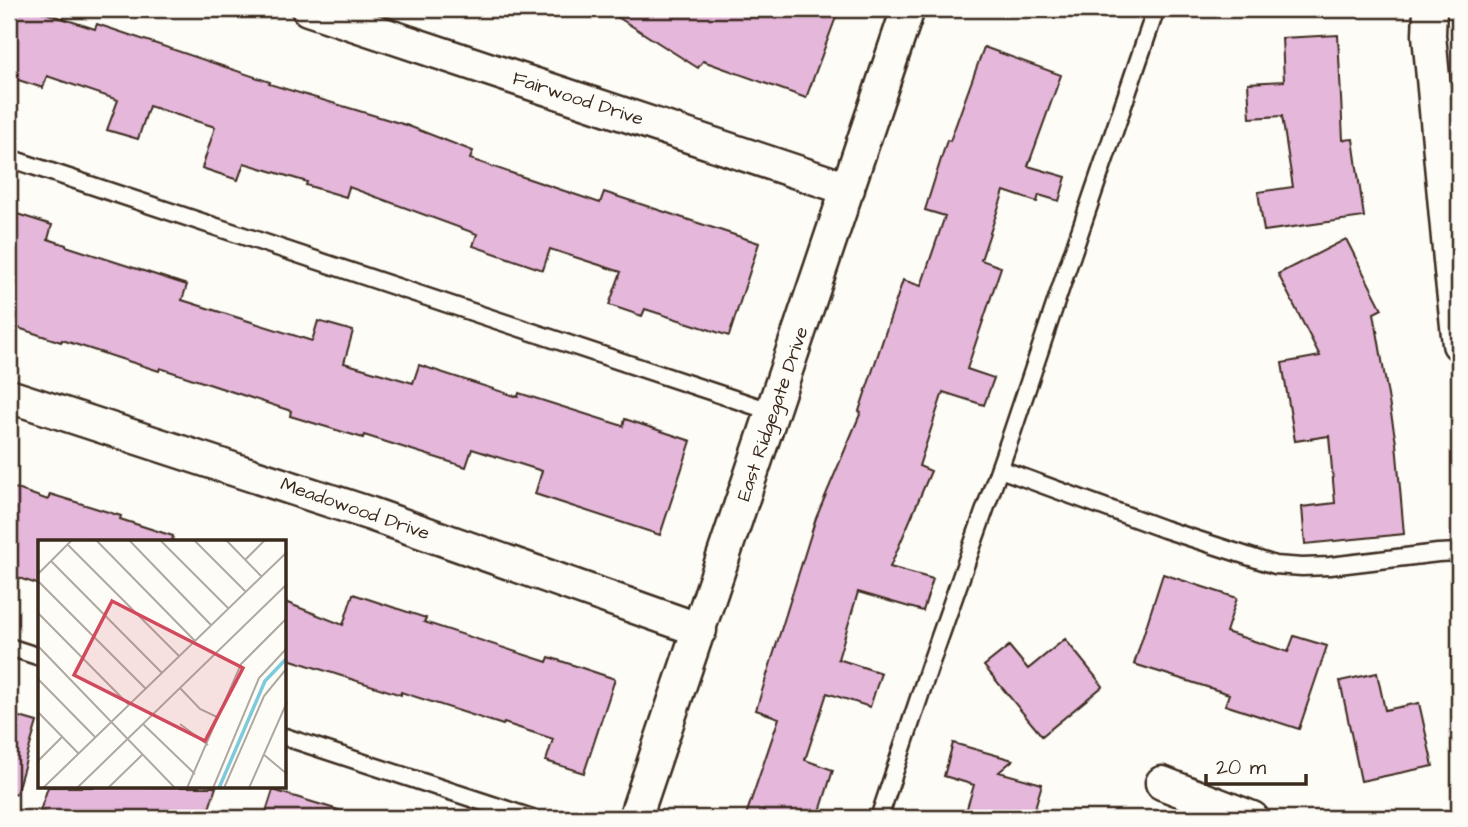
<svg xmlns="http://www.w3.org/2000/svg" width="1468" height="827" viewBox="0 0 1468 827" font-family="'Architects Daughter',sans-serif">
  <rect width="100%" height="100%" fill="#fdfcf7"/>
  <filter id="ink" filterUnits="userSpaceOnUse"><feTurbulence type="fractalNoise" baseFrequency=".0143" numOctaves="2"/><feDisplacementMap in="SourceGraphic" scale="14" xChannelSelector="R" yChannelSelector="G"/><feConvolveMatrix kernelMatrix="1 2 1 2 8 2 1 2 1" color-interpolation-filters="sRGB"/></filter>
  <g filter="url(#ink)">
    <path fill="#e5b7da" stroke="#3b2a1e" stroke-width="2" d="M 9,9 L 33,9 L 95,29 L 97,24 L 270,82 L 269,84 L 406,125 L 473,151 L 470,159 L 600,203 L 604,192 L 759,243 L 729,336 L 645,309 L 642,316 L 609,305 L 621,272 L 550,249 L 543,270 L 473,246 L 477,234 L 349,187 L 346,197 L 306,185 L 307,182 L 244,163 L 238,180 L 202,168 L 215,127 L 149,106 L 138,139 L 107,130 L 118,100 L 47,76 L 43,88 L 9,77 Z
      M 605,9 L 839,9 L 806,98 L 703,61 L 698,68 Z
      M 1338,35 L 1343,140 L 1353,139 L 1364,217 L 1264,231 L 1258,192 L 1293,187 L 1282,116 L 1250,118 L 1248,83 L 1284,81 L 1282,38 Z
      M 984,47 L 1061,75 L 1028,166 L 1066,177 L 1059,201 L 1039,195 L 1037,202 L 1004,191 L 981,260 L 1001,267 L 967,369 L 994,378 L 984,405 L 943,392 L 919,466 L 931,471 L 890,567 L 933,579 L 923,611 L 858,592 L 838,659 L 881,673 L 870,707 L 827,693 L 805,760 L 833,770 L 818,818 L 745,818 L 779,718 L 756,710 L 816,518 L 861,412 L 859,411 L 903,280 L 921,286 L 945,216 L 925,210 L 947,140 L 950,141 Z
      M 17,214 L 52,225 L 48,239 L 66,245 L 66,246 L 187,285 L 182,300 L 312,341 L 318,321 L 353,331 L 344,363 L 413,383 L 419,365 L 518,397 L 519,393 L 623,426 L 625,419 L 691,441 L 660,535 L 535,494 L 542,471 L 472,449 L 466,467 L 364,435 L 363,438 L 290,416 L 291,411 L 160,368 L 159,371 L 62,340 L 61,342 L 9,325 L 9,239 Z
      M 1346,239 L 1382,309 L 1374,313 L 1396,443 L 1404,534 L 1305,544 L 1302,507 L 1335,503 L 1329,436 L 1295,441 L 1282,363 L 1320,356 L 1278,274 Z
      M 9,486 L 48,500 L 50,494 L 121,516 L 120,519 L 173,536 L 172,542 L 40,542 L 40,585 L 9,575 Z
      M 1163,574 L 1237,598 L 1226,632 L 1288,652 L 1294,636 L 1327,646 L 1299,729 L 1225,705 L 1229,694 L 1134,664 Z
      M 353,594 L 426,618 L 424,622 L 547,662 L 549,657 L 615,679 L 584,773 L 546,761 L 553,739 L 504,723 L 503,725 L 401,692 L 401,695 L 285,658 L 285,602 L 343,625 Z
      M 1065,639 L 1103,686 L 1042,736 L 984,666 L 1009,646 L 1028,669 Z
      M 1377,673 L 1385,710 L 1419,703 L 1433,766 L 1361,781 L 1340,681 Z
      M 9,714 L 37,722 L 16,794 L 9,793 Z
      M 953,743 L 1013,760 L 999,772 L 1042,784 L 1032,818 L 964,818 L 974,785 L 944,776 Z
      M 48,787 L 216,787 L 206,818 L 63,818 L 40,811 Z
      M 273,790 L 345,812 L 344,818 L 264,818 Z"/>
    <g fill="none" stroke-linecap="round" stroke-linejoin="round">
      <g stroke="#3b2a1e" stroke-width="21">
        <path id="lane" d="M 9,158 L 773,412
          M 1000,469 L 1164,529 L 1275,565 L 1302,567 L 1330,566 L 1438,553 L 1459,552
          M 9,647 L 40,657
          M 285,737 L 532,818
          M 879,818 L 930,665 L 1013,430 L 1062,284 L 1156,9"/>
      </g>
      <g stroke="#3b2a1e" stroke-width="37">
        <path id="street" d="M 308,9 L 848,189
          M 1430,9 L 1429,35 L 1451,271 L 1459,344
          M 9,396 L 371,514 L 700,630
          M 1162,783 L 1252,818
          M 635,818 L 908,9"/>
      </g>
      <use href="#lane" stroke="#fdfcf7" stroke-width="16"/>
      <use href="#street" stroke="#fdfcf7" stroke-width="32"/>
    </g>
  </g>
  <g text-anchor="middle" dominant-baseline="central" stroke-width="6" stroke-linejoin="round" paint-order="stroke">
    <g font-size="19" fill="#3b2a1e" stroke="#fdfcf7">
      <text transform="translate(578 99) rotate(18)">Fairwood Drive</text>
      <text transform="translate(773 414) rotate(-71)">East Ridgegate Drive</text>
      <text transform="translate(355 509) rotate(19)">Meadowood Drive</text>
    </g>
  </g>
  <g transform="translate(38 540)">
    <rect width="248" height="248" fill="#fdfcf7"/>
    <path fill="none" stroke="#7ccadb" stroke-width="3.5" d="M 181,248 L 227,141 L 249,118"/>
    <path fill="none" stroke="#afa8a0" stroke-width="2" d="M 58,0 L 157,101M 91,0 L 173,85M 122,0 L 190,68M 156,0 L 207,51M 188,0 L 223,36M 30,5 L 141,116M 207,20 L 227,0M 13,21 L 124,133M 0,34 L 34,0M 0,41 L 108,149M 0,73 L 91,165M 0,106 L 137,248M 0,139 L 58,198M 142,148 L 162,169 L 181,178M 0,172 L 41,214M 105,184 L 157,234M 142,184 L 170,205M 225,214 L 249,234M 0,221 L 25,196M 5,248 L 249,12M 39,248 L 249,44M 70,248 L 104,215M 149,248 L 203,124 L 249,78M 175,248 L 221,138 L 249,108M 186,248 L 226,156 L 249,128M 211,248 L 249,162"/>
    <path fill="#d1495b" fill-opacity="0.15" stroke="#d1495b" stroke-width="3.5" d="M 74,61 L 205,128 L 167,201 L 36,135 Z"/>
    <rect width="248" height="248" fill="none" stroke="#3b2a1e" stroke-width="3.5"/>
  </g>
  <rect width="1468" height="827" fill="none" stroke="#fdfcf7" stroke-width="35"/>
  <rect x="18" y="18" width="1433" height="792" fill="none" stroke="#3b2a1e" stroke-width="2.5" filter="url(#ink)"/>
  <path d="M1206 774v10h100v-10" fill="none" stroke="#3b2a1e" stroke-width="3.5"/>
  <text x="1216" y="774" font-size="21" fill="#3b2a1e" stroke="#fdfcf7" stroke-width="5" paint-order="stroke">20 m</text>
</svg>
